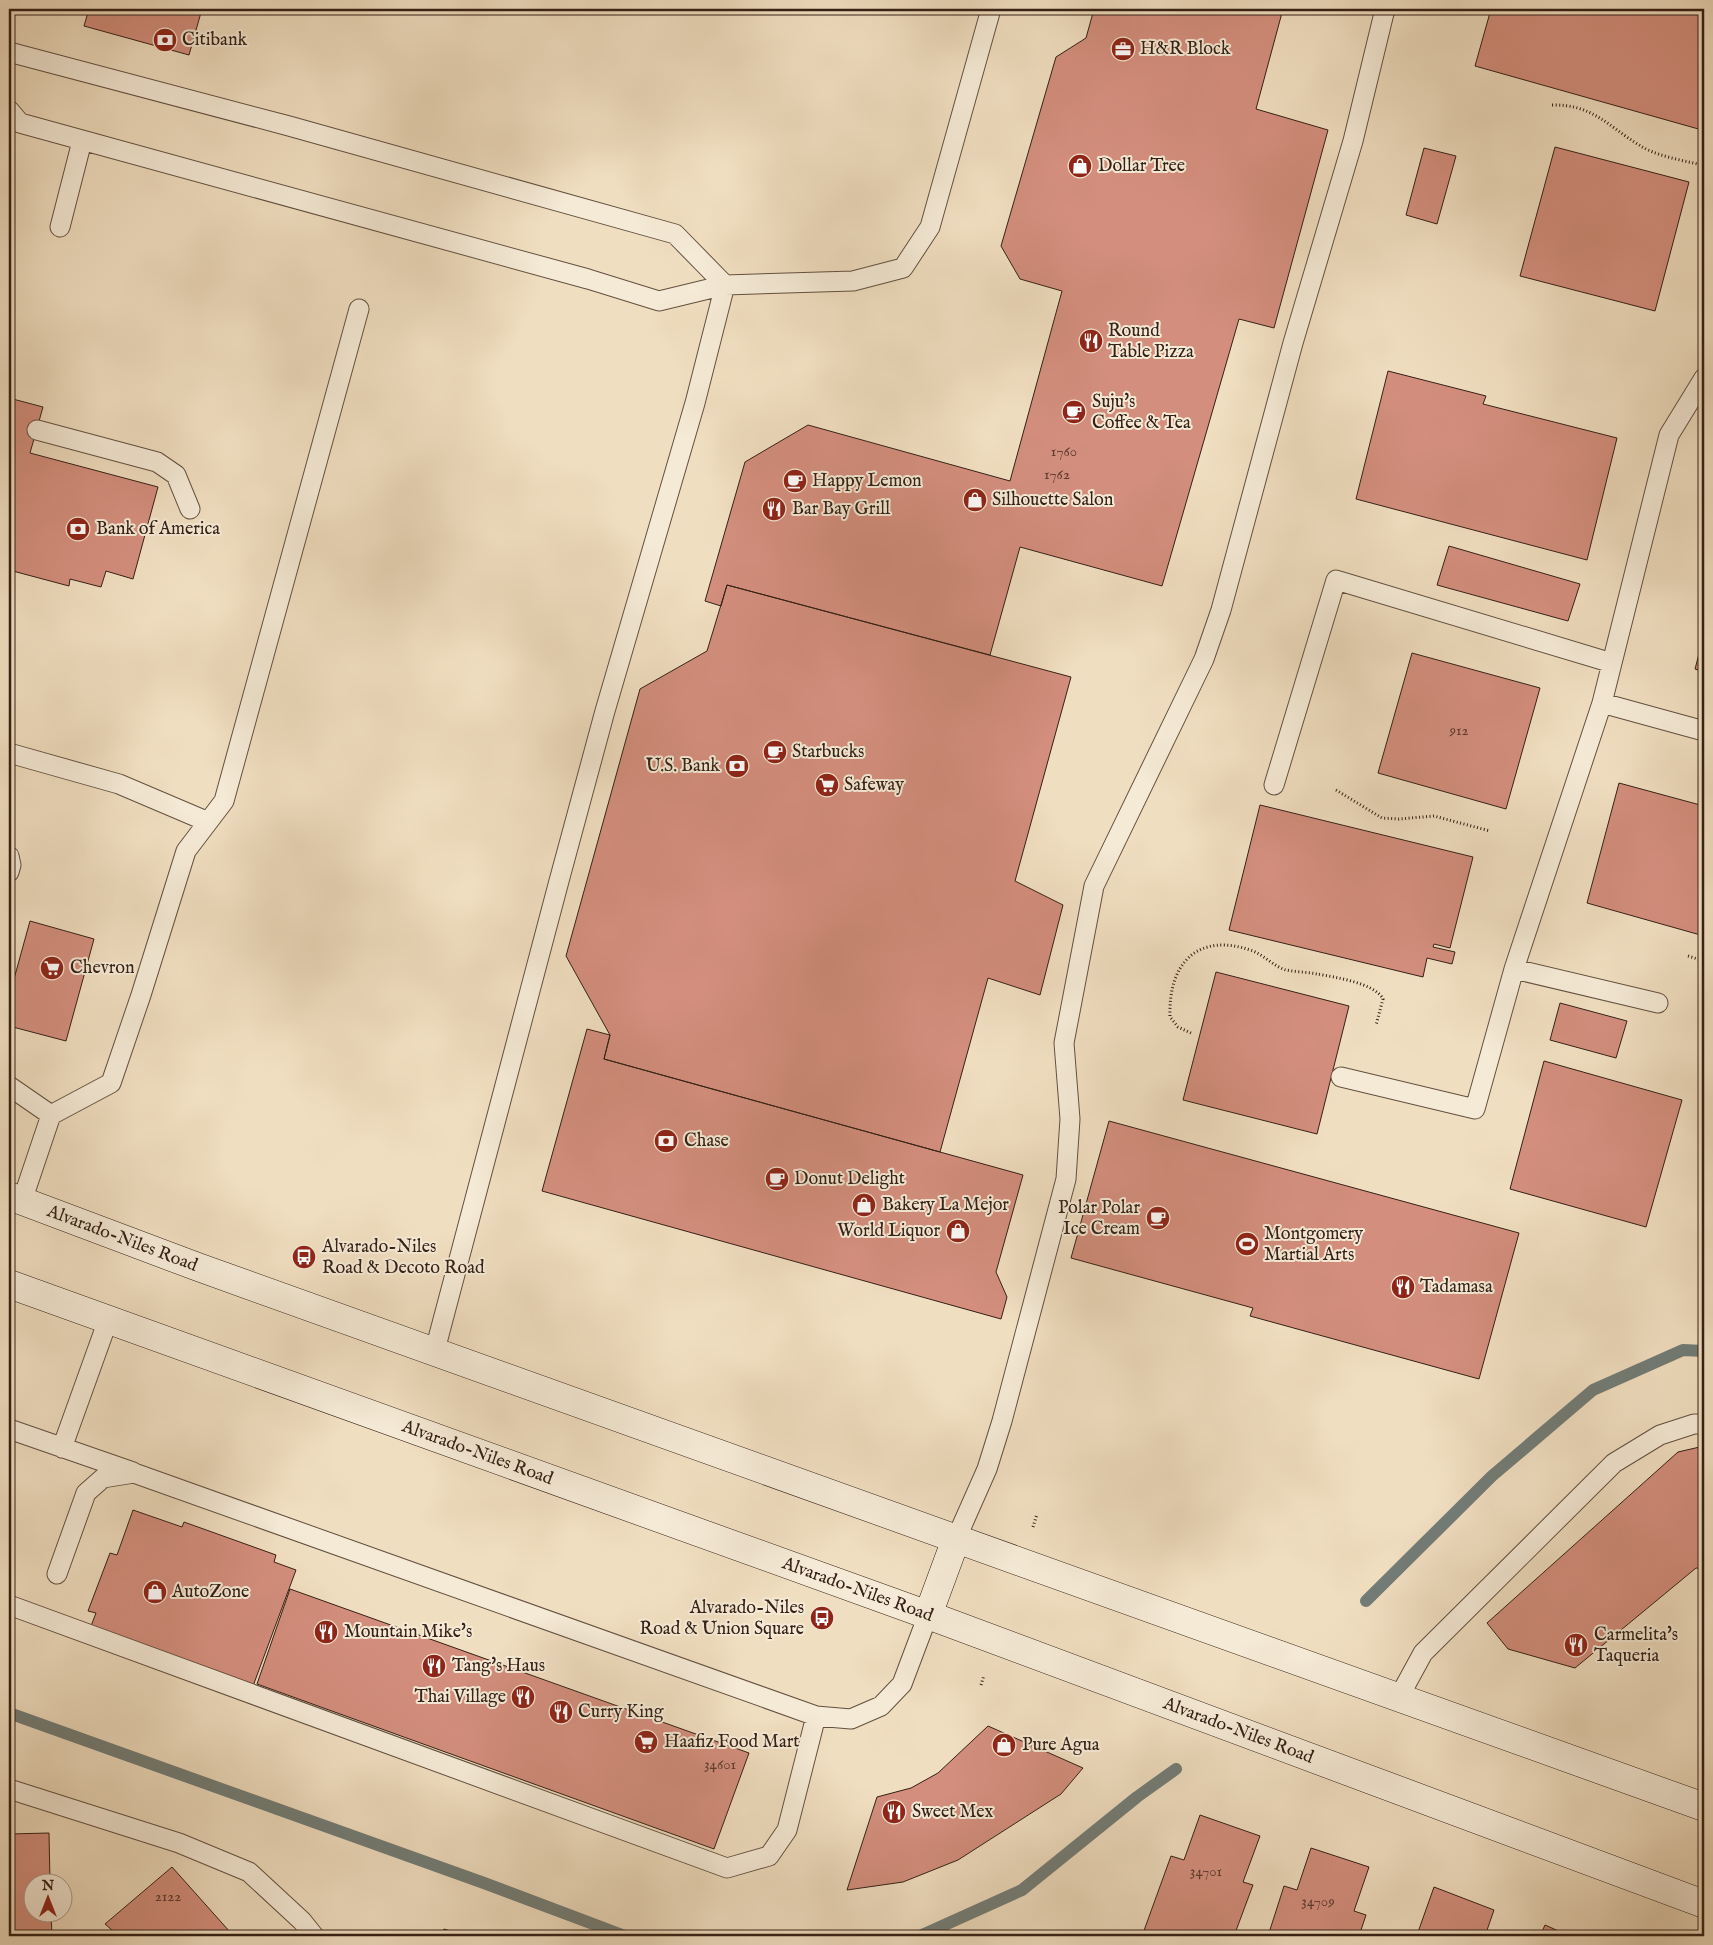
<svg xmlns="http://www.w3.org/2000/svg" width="1713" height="1945" viewBox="0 0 1713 1945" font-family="'IM FELL English',serif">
  <rect width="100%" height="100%" fill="#f0dec0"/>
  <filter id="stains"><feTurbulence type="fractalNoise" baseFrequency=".004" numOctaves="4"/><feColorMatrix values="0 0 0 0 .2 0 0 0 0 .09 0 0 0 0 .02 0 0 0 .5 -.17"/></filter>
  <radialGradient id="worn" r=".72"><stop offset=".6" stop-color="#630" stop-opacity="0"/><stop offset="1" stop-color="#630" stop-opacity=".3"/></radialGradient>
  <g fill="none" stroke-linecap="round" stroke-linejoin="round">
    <path stroke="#727d77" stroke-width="12" d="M 1366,1601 L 1492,1476 L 1593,1390 L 1683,1350 L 1704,1351
      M 9,1713 L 484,1883 L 625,1936
      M 920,1936 L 1022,1890 L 1137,1797 L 1176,1769"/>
  </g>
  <path fill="#d38e7d" stroke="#342016" d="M 89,9 L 202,9 L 189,55 L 84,26 Z
    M 1094,9 L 1283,9 L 1256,109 L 1328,130 L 1274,328 L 1239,319 L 1162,586 L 1020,547 L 990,655 L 727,585 L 721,606 L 705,601 L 745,462 L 808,425 L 1010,481 L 1062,291 L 1020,279 L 1001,246 L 1056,57 L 1086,38 Z
    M 1491,9 L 1704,9 L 1704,123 L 1702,130 L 1475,66 Z
    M 1555,147 L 1689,182 L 1655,311 L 1520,276 Z
    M 1424,148 L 1456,156 L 1437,224 L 1406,215 Z
    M 1388,371 L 1486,396 L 1483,404 L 1617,438 L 1587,560 L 1356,499 Z
    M 9,398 L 43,407 L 30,453 L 158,487 L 133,579 L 106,571 L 101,587 L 70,579 L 69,586 L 9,570 Z
    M 1449,546 L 1580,584 L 1568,621 L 1437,585 Z
    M 727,585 L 1071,677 L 1015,881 L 1063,905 L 1040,995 L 988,978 L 940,1152 L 604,1059 L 610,1035 L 566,956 L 640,689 L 707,651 Z
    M 1704,635 L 1704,672 L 1695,669 Z
    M 1412,653 L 1540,688 L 1506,809 L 1378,773 Z
    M 1619,783 L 1704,806 L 1704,936 L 1587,903 Z
    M 1260,805 L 1473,857 L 1450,948 L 1434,944 L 1433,947 L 1455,952 L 1452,964 L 1427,958 L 1423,977 L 1229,930 Z
    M 30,921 L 94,939 L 66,1041 L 9,1026 L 9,997 Z
    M 1216,972 L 1349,1006 L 1317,1134 L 1183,1100 Z
    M 1560,1003 L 1627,1021 L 1616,1058 L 1550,1040 Z
    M 587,1029 L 610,1035 L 604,1059 L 1023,1175 L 996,1272 L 1007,1297 L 1001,1319 L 542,1191 Z
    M 1544,1061 L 1682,1100 L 1646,1227 L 1510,1189 Z
    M 1109,1121 L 1519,1233 L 1479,1379 L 1250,1316 L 1253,1308 L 1071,1258 Z
    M 1704,1446 L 1704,1569 L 1696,1568 L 1575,1668 L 1508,1649 L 1487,1623 L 1678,1452 Z
    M 133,1510 L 182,1527 L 184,1522 L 276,1555 L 274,1562 L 296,1570 L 253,1686 L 91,1626 L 96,1613 L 88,1611 L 110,1553 L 117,1555 Z
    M 290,1589 L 749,1753 L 714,1849 L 257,1684 Z
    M 988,1726 L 1083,1768 L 1061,1794 L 958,1860 L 903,1882 L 847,1890 L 877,1797 L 911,1788 L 938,1773 Z
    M 1200,1815 L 1260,1836 L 1243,1882 L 1253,1885 L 1234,1936 L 1142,1936 L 1171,1856 L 1184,1860 Z
    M 49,1833 L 50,1882 L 32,1882 L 32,1912 L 51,1912 L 52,1936 L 9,1936 L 9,1834 Z
    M 1311,1848 L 1369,1867 L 1354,1911 L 1366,1915 L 1359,1936 L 1268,1936 L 1284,1886 L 1297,1890 Z
    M 172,1867 L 230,1932 L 225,1936 L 106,1936 L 113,1931 L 105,1924 Z
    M 1434,1887 L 1494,1910 L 1485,1936 L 1404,1936 L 1406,1931 L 1417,1935 Z
    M 1545,1925 L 1570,1936 L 1540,1936 Z
    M 444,1929 L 467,1936 L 441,1936 Z"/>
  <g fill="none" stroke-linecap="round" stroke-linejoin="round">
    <g stroke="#635040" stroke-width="21">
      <path id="lane" d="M 9,52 L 289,126 L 675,234 L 725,285
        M 9,110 L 20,123 L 588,279 L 659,301 L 725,285 L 853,281 L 903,268 L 930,227 L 991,9
        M 60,227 L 82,141
        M 37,430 L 157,462 L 176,475 L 190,509
        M 1602,703 L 1704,731
        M 9,753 L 119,784 L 206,821
        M 1274,785 L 1336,580 L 1612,663
        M 9,856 L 11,865 L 9,872
        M 1514,969 L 1658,1003
        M 1341,1077 L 1475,1109 L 1514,969 L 1602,703 L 1669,435 L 1704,378
        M 9,1086 L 51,1115
        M 22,1201 L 51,1115 L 111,1083 L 141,995 L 186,851 L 224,801 L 359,309
        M 435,1350 L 559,881 L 605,711 L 695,403 L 725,285
        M 9,1429 L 133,1472
        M 62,1448 L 108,1320
        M 956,1539 L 987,1469 L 1002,1421 L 1066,1179 L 1070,1119 L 1064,1043 L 1094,886 L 1204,659 L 1221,610 L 1293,343 L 1353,141 L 1385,9
        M 57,1574 L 86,1493 L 103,1478 L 134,1473 L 816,1716 L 851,1719 L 881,1706 L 902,1684 L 928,1615
        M 9,1605 L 727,1868 L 769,1856 L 787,1830 L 816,1716
        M 1399,1697 L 1423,1653 L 1614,1463 L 1660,1435 L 1694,1424 L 1704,1424
        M 9,1789 L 179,1843 L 249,1872 L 302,1921 L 314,1936"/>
    </g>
    <g stroke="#342016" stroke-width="29">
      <g id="secondary">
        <path id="s1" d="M 9,1196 L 198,1267 L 1704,1807"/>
        <path id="s2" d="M 9,1284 L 928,1615 L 1704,1904"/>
        <path d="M 928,1615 L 956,1539"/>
      </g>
    </g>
    <path stroke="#342016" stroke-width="3" stroke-dasharray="1 2.5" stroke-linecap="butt" d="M 1552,105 C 1592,104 1608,126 1639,145 C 1656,156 1681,160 1702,165
      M 1336,790 L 1382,818 L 1399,819 L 1434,816 L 1490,831
      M 1688,956 L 1704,961
      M 1191,1033 L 1178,1027 L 1170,1017 C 1168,963 1198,931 1253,951 C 1265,956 1275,967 1286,970 C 1296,972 1307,972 1317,974 C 1334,977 1375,983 1383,999 L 1376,1025
      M 1033,1527 L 1037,1514
      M 981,1685 L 984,1675"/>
    <use href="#lane" stroke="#f5ead6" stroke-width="19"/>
    <use href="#secondary" stroke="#f5ead6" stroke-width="28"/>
  </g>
  <defs>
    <g id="bank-disc" transform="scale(1.25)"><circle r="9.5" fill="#8f2418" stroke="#f5ead6"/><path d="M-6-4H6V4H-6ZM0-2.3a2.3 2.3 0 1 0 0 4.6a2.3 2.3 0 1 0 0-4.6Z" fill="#fff"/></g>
    <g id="office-disc" transform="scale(1.25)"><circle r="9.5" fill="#8f2418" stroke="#f5ead6"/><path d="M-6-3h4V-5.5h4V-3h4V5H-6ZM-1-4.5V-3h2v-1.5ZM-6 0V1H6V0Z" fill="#fff"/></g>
    <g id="shop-disc" transform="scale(1.25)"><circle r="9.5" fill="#8f2418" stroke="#f5ead6"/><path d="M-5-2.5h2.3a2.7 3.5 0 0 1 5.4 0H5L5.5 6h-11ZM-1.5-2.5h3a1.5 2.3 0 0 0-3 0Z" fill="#fff"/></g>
    <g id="restaurant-disc" transform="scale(1.25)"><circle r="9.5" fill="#8f2418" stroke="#f5ead6"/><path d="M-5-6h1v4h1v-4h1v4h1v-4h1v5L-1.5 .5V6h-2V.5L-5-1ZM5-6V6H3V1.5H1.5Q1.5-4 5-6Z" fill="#fff"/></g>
    <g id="cafe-disc" transform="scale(1.25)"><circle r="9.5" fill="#8f2418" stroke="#f5ead6"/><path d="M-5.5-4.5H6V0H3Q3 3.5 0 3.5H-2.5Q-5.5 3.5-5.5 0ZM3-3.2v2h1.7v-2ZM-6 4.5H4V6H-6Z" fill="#fff"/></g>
    <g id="supermarket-disc" transform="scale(1.25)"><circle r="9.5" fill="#8f2418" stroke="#f5ead6"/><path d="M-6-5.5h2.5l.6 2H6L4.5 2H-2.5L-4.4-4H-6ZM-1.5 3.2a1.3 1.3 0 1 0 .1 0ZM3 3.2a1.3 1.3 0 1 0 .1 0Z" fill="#fff"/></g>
    <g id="stadium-disc" transform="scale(1.25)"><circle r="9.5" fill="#8f2418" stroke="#f5ead6"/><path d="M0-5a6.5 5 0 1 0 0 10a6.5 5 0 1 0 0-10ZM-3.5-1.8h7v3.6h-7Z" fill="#fff"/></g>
    <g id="bus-disc" transform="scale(1.25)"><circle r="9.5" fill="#8f2418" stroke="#f5ead6"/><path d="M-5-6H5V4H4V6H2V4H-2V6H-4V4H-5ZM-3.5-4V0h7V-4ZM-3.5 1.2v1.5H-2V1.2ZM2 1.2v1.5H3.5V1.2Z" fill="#fff"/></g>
  </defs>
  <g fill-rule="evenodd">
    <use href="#bank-disc" x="165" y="40"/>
    <use href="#office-disc" x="1123" y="49"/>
    <use href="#shop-disc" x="1080" y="166"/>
    <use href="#restaurant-disc" x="1091" y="341"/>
    <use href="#cafe-disc" x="1074" y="412"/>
    <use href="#cafe-disc" x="795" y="481"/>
    <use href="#shop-disc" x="975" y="500"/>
    <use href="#restaurant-disc" x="774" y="509"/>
    <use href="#bank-disc" x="78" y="529"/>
    <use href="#cafe-disc" x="775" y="752"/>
    <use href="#bank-disc" x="737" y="766"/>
    <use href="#supermarket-disc" x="827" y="785"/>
    <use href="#supermarket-disc" x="52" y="968"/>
    <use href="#bank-disc" x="666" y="1141"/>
    <use href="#cafe-disc" x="777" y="1179"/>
    <use href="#shop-disc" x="864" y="1205"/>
    <use href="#cafe-disc" x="1158" y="1218"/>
    <use href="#shop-disc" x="958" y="1231"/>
    <use href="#stadium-disc" x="1247" y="1244"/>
    <use href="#bus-disc" x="304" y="1257"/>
    <use href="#restaurant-disc" x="1403" y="1287"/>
    <use href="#shop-disc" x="155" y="1592"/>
    <use href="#bus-disc" x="822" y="1618"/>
    <use href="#restaurant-disc" x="326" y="1632"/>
    <use href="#restaurant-disc" x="1576" y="1645"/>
    <use href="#restaurant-disc" x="434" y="1666"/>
    <use href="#restaurant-disc" x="523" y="1697"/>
    <use href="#restaurant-disc" x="561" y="1712"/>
    <use href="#supermarket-disc" x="646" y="1742"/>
    <use href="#shop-disc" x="1004" y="1745"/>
    <use href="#restaurant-disc" x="894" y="1812"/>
  </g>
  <g text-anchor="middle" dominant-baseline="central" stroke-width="4" stroke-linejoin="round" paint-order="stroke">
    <g font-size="15" fill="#5c3c30">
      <text x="1064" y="451">1760</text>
      <text x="1057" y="474">1762</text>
      <text x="1459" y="730">912</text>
      <text x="720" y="1764">34601</text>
      <text x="1206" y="1871">34701</text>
      <text x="168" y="1896">2122</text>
      <text x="1318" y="1901">34709</text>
    </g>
    <g font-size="18" fill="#342016" stroke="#f5ead6" text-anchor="start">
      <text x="182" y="40">Citibank</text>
      <text x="1140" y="49">H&amp;R Block</text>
      <text x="1098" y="166">Dollar Tree</text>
      <text x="1108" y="331">Round<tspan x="1108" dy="21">Table Pizza</tspan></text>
      <text x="1092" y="402">Suju's<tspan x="1092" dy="21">Coffee &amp; Tea</tspan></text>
      <text x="812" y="481">Happy Lemon</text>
      <text x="992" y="500">Silhouette Salon</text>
      <text x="792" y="509">Bar Bay Grill</text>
      <text x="96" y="529">Bank of America</text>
      <text x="792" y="752">Starbucks</text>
      <text x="720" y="766" text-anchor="end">U.S. Bank</text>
      <text x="844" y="785">Safeway</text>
      <text x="70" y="968">Chevron</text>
      <text x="684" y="1141">Chase</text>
      <text x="794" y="1179">Donut Delight</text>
      <text x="882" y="1205">Bakery La Mejor</text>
      <text x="1140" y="1208" text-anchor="end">Polar Polar<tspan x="1140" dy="21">Ice Cream</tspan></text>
      <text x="940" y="1231" text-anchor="end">World Liquor</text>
      <text x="1264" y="1234">Montgomery<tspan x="1264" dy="21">Martial Arts</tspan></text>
      <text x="322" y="1247">Alvarado-Niles<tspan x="322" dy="21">Road &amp; Decoto Road</tspan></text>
      <text x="1420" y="1287">Tadamasa</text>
      <text x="172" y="1592">AutoZone</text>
      <text x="804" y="1608" text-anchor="end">Alvarado-Niles<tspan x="804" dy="21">Road &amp; Union Square</tspan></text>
      <text x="344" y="1632">Mountain Mike's</text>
      <text x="1594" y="1635">Carmelita's<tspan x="1594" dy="21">Taqueria</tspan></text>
      <text x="452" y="1666">Tang's Haus</text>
      <text x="506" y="1697" text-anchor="end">Thai Village</text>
      <text x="578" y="1712">Curry King</text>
      <text x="664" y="1742">Haafiz Food Mart</text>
      <text x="1022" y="1745">Pure Agua</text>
      <text x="912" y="1812">Sweet Mex</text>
    </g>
    <g font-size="18" fill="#342016" stroke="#f5ead6">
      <text stroke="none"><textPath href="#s1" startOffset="121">Alvarado-Niles Road</textPath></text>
      <text stroke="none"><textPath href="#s2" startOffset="498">Alvarado-Niles Road</textPath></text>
      <text stroke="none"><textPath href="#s2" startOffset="902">Alvarado-Niles Road</textPath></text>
      <text stroke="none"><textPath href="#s2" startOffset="1308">Alvarado-Niles Road</textPath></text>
    </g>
  </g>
  <rect width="1713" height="1945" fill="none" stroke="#f0dec0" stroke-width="30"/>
  <rect x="10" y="10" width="1693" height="1925" fill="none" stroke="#342016" stroke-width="2.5"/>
  <rect x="15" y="15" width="1683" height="1915" fill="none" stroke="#342016"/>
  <g transform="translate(48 1898)"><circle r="24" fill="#f5ead6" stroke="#a89989"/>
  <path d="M0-4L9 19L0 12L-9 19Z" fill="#8f2418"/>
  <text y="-8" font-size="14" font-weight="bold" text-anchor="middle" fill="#342016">N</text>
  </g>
  <rect width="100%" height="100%" filter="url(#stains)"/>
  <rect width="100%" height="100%" fill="url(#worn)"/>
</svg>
